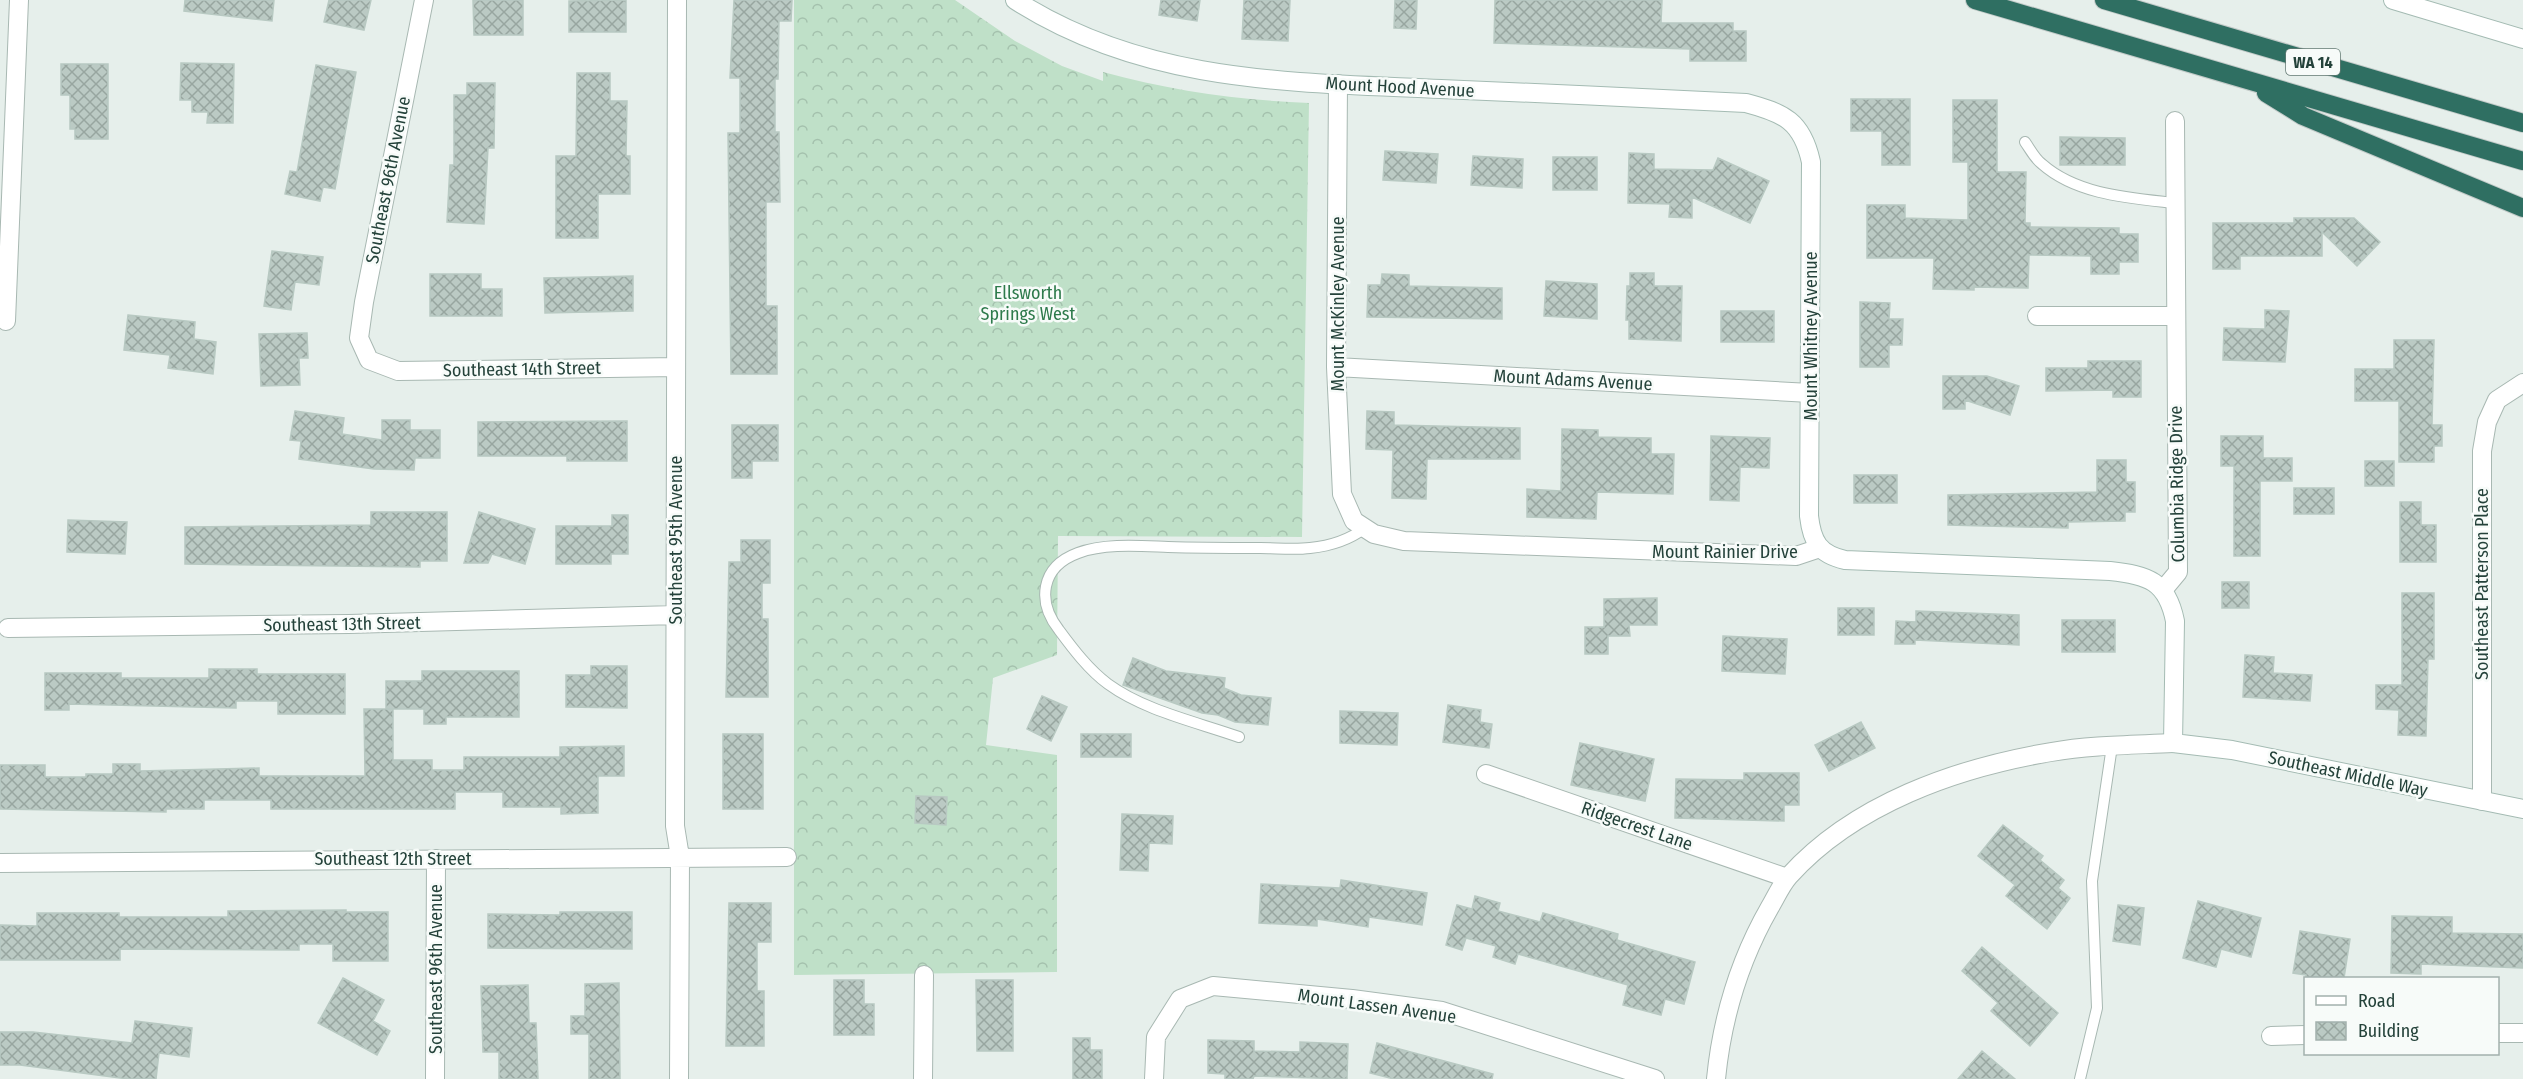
<svg xmlns="http://www.w3.org/2000/svg" width="2523" height="1079" viewBox="0 0 2523 1079" font-family="'Fira Sans Condensed',sans-serif">
  <defs>
    <pattern id="forest-crowns" width="20" height="18" patternUnits="userSpaceOnUse" patternTransform="scale(1.5)"><rect width="20" height="18" fill="#bfe0c8"/><path d="M2 6a3 3 0 1 1 6 0M12 15a3 3 0 1 1 6 0" fill="none" stroke="#a4c1ad"/></pattern>
    <pattern id="building-cross-hatch" width="8" height="8" patternUnits="userSpaceOnUse" patternTransform="scale(1.5)"><rect width="8" height="8" fill="#bbcac4"/><path d="M0 0l8 8M0 8l8-8" fill="none" stroke="#98a6a0"/></pattern>
  </defs>
  <rect width="100%" height="100%" fill="#e6efeb"/>
  <path fill="url(#forest-crowns)" d="M 794,0 L 955,0 L 1015,41 L 1062,66 L 1103,81 L 1103,72 C 1172,91 1238,100 1309,103 L 1302,537 L 1058,536 L 1057,655 L 993,678 L 986,745 L 1057,755 L 1057,972 L 794,975 Z"/>
  <path fill="url(#building-cross-hatch)" stroke="#b8c9c2" stroke-width="1.5" d="M 185,0 L 274,0 L 272,21 L 184,11 Z
    M 329,0 L 371,0 L 364,30 L 324,22 Z
    M 473,0 L 523,0 L 523,35 L 474,35 Z
    M 626,0 L 626,32 L 569,32 L 569,1 Z
    M 734,0 L 792,0 L 791,21 L 779,21 L 778,79 L 775,79 L 775,132 L 779,132 L 780,202 L 766,202 L 766,306 L 777,306 L 777,374 L 731,374 L 728,133 L 740,133 L 740,78 L 730,78 Z
    M 1161,0 L 1200,0 L 1197,21 L 1159,15 Z
    M 1244,0 L 1290,0 L 1288,41 L 1242,39 Z
    M 1395,0 L 1417,0 L 1416,29 L 1394,28 Z
    M 1495,0 L 1662,0 L 1661,23 L 1733,23 L 1733,31 L 1746,31 L 1746,61 L 1690,61 L 1690,49 L 1494,43 Z
    M 181,63 L 234,64 L 233,123 L 207,123 L 208,112 L 192,112 L 192,100 L 180,100 Z
    M 61,64 L 108,64 L 108,139 L 75,139 L 75,129 L 70,129 L 70,95 L 61,95 Z
    M 316,65 L 356,72 L 335,189 L 323,187 L 320,201 L 285,194 L 290,171 L 297,172 Z
    M 577,73 L 610,73 L 610,101 L 627,101 L 626,156 L 630,156 L 630,194 L 598,194 L 598,238 L 556,238 L 556,156 L 576,156 Z
    M 467,83 L 495,83 L 494,148 L 488,148 L 484,224 L 447,222 L 450,165 L 454,165 L 454,95 L 467,95 Z
    M 1851,99 L 1910,99 L 1910,165 L 1882,165 L 1882,131 L 1851,131 Z
    M 1953,100 L 1997,100 L 1997,172 L 2026,172 L 2025,223 L 2030,223 L 2030,227 L 2119,228 L 2119,234 L 2138,234 L 2138,262 L 2119,262 L 2119,274 L 2091,274 L 2091,256 L 2029,255 L 2028,288 L 1974,287 L 1974,290 L 1933,289 L 1934,258 L 1867,258 L 1867,205 L 1905,205 L 1905,218 L 1968,220 L 1968,162 L 1953,162 Z
    M 2060,137 L 2125,138 L 2125,165 L 2060,165 Z
    M 1385,151 L 1438,154 L 1436,183 L 1383,180 Z
    M 1629,153 L 1654,154 L 1654,169 L 1713,170 L 1718,158 L 1769,181 L 1750,223 L 1692,197 L 1692,218 L 1669,217 L 1670,204 L 1628,203 Z
    M 1473,156 L 1523,159 L 1522,188 L 1471,185 Z
    M 1553,157 L 1597,157 L 1597,190 L 1553,190 Z
    M 2294,218 L 2354,218 L 2380,242 L 2357,266 L 2322,232 L 2322,256 L 2240,256 L 2240,269 L 2213,269 L 2213,223 L 2294,223 Z
    M 272,251 L 323,257 L 319,285 L 295,282 L 291,310 L 264,306 Z
    M 1630,273 L 1654,273 L 1654,286 L 1682,286 L 1681,341 L 1629,339 L 1629,320 L 1626,320 L 1627,286 L 1630,286 Z
    M 430,274 L 481,274 L 481,289 L 502,289 L 502,316 L 430,316 Z
    M 1382,274 L 1409,275 L 1409,286 L 1502,288 L 1502,319 L 1367,317 L 1368,285 L 1381,285 Z
    M 633,276 L 633,311 L 545,313 L 544,278 Z
    M 1546,281 L 1597,284 L 1597,319 L 1544,316 Z
    M 1860,302 L 1890,303 L 1889,319 L 1903,319 L 1902,345 L 1889,345 L 1889,367 L 1860,367 Z
    M 2265,310 L 2289,311 L 2285,362 L 2223,360 L 2224,328 L 2265,329 Z
    M 1721,311 L 1774,311 L 1774,342 L 1721,342 Z
    M 128,315 L 195,322 L 194,339 L 216,342 L 213,374 L 168,368 L 170,355 L 124,350 Z
    M 307,333 L 308,358 L 299,358 L 300,385 L 261,386 L 259,334 Z
    M 2394,340 L 2434,340 L 2432,425 L 2442,425 L 2442,446 L 2434,446 L 2434,462 L 2399,462 L 2399,401 L 2355,401 L 2355,369 L 2394,369 Z
    M 2088,361 L 2141,361 L 2141,397 L 2113,397 L 2113,390 L 2046,391 L 2046,368 L 2088,368 Z
    M 1943,376 L 1987,376 L 2019,386 L 2010,415 L 1965,400 L 1965,409 L 1943,409 Z
    M 295,411 L 344,418 L 342,434 L 382,440 L 382,420 L 410,420 L 410,430 L 440,430 L 440,458 L 415,458 L 414,470 L 374,469 L 299,459 L 301,441 L 290,440 Z
    M 1367,411 L 1394,412 L 1394,425 L 1520,428 L 1520,459 L 1427,459 L 1426,499 L 1392,498 L 1393,450 L 1366,449 Z
    M 627,421 L 627,461 L 567,461 L 567,456 L 478,456 L 478,422 Z
    M 732,425 L 778,425 L 778,461 L 752,461 L 752,478 L 732,478 Z
    M 1562,429 L 1598,430 L 1598,437 L 1651,438 L 1651,454 L 1674,454 L 1673,494 L 1597,492 L 1596,519 L 1527,517 L 1527,489 L 1561,491 Z
    M 1711,436 L 1770,438 L 1769,468 L 1740,467 L 1739,501 L 1710,500 Z
    M 2221,436 L 2263,436 L 2263,458 L 2292,458 L 2292,481 L 2260,481 L 2260,556 L 2234,556 L 2234,466 L 2221,466 Z
    M 2097,460 L 2126,460 L 2126,482 L 2135,482 L 2135,512 L 2125,512 L 2125,521 L 2068,522 L 2068,528 L 1948,525 L 1948,495 L 2097,492 Z
    M 2365,461 L 2394,461 L 2394,486 L 2365,486 Z
    M 1854,475 L 1897,475 L 1897,503 L 1854,503 Z
    M 2294,488 L 2334,488 L 2334,514 L 2294,514 Z
    M 2400,502 L 2421,502 L 2421,525 L 2436,525 L 2436,562 L 2400,562 Z
    M 371,512 L 447,512 L 447,561 L 420,561 L 420,567 L 185,564 L 185,527 L 371,525 Z
    M 479,512 L 535,529 L 525,564 L 492,554 L 488,563 L 464,563 Z
    M 612,515 L 628,515 L 628,554 L 611,554 L 611,564 L 556,564 L 556,526 L 612,526 Z
    M 68,520 L 127,522 L 125,554 L 67,552 Z
    M 741,540 L 770,540 L 770,583 L 762,583 L 762,619 L 768,619 L 768,697 L 726,697 L 729,562 L 741,562 Z
    M 2222,582 L 2249,582 L 2249,608 L 2222,608 Z
    M 2402,593 L 2434,593 L 2434,659 L 2428,659 L 2426,736 L 2398,735 L 2399,710 L 2376,709 L 2376,685 L 2402,685 Z
    M 1657,598 L 1657,625 L 1629,625 L 1630,636 L 1608,636 L 1608,654 L 1585,654 L 1585,627 L 1604,627 L 1604,599 Z
    M 1838,608 L 1874,608 L 1874,635 L 1838,635 Z
    M 1916,611 L 2019,615 L 2019,645 L 1915,640 L 1915,644 L 1895,644 L 1896,621 L 1916,622 Z
    M 2062,620 L 2115,620 L 2115,652 L 2062,652 Z
    M 1723,636 L 1787,639 L 1785,674 L 1722,671 Z
    M 2245,655 L 2274,657 L 2273,673 L 2312,675 L 2310,701 L 2243,697 Z
    M 1133,658 L 1166,671 L 1225,678 L 1224,688 L 1241,695 L 1271,698 L 1268,725 L 1235,722 L 1218,715 L 1202,713 L 1126,686 L 1123,685 Z
    M 591,666 L 627,666 L 627,708 L 566,707 L 566,675 L 591,675 Z
    M 209,669 L 257,669 L 257,674 L 345,674 L 345,714 L 278,714 L 278,701 L 236,701 L 236,708 L 69,704 L 69,710 L 45,710 L 45,673 L 121,673 L 121,678 L 209,678 Z
    M 422,671 L 519,671 L 519,717 L 446,717 L 446,724 L 424,724 L 424,709 L 386,709 L 386,681 L 422,681 Z
    M 1042,696 L 1067,707 L 1051,741 L 1027,729 Z
    M 1448,705 L 1481,710 L 1480,722 L 1492,724 L 1489,748 L 1443,742 Z
    M 364,709 L 393,709 L 393,760 L 432,760 L 432,770 L 464,770 L 464,757 L 560,757 L 560,747 L 624,746 L 624,776 L 598,776 L 598,813 L 561,814 L 561,807 L 503,807 L 503,792 L 455,792 L 455,809 L 271,809 L 271,800 L 204,800 L 204,809 L 166,809 L 166,812 L 0,809 L 0,765 L 45,765 L 45,777 L 86,777 L 86,774 L 113,774 L 113,764 L 140,764 L 140,771 L 259,768 L 259,776 L 365,776 Z
    M 1340,711 L 1398,713 L 1397,745 L 1340,743 Z
    M 1861,722 L 1875,748 L 1829,771 L 1815,745 Z
    M 723,734 L 763,734 L 763,809 L 723,809 Z
    M 1081,734 L 1131,734 L 1131,757 L 1081,757 Z
    M 1580,743 L 1654,759 L 1645,801 L 1571,785 Z
    M 1744,773 L 1799,773 L 1799,805 L 1784,805 L 1784,821 L 1675,818 L 1676,779 L 1744,780 Z
    M 916,796 L 947,797 L 946,825 L 915,823 Z
    M 1122,814 L 1173,816 L 1172,844 L 1149,843 L 1148,871 L 1120,870 Z
    M 2003,825 L 2043,856 L 2040,860 L 2064,880 L 2058,888 L 2070,898 L 2047,929 L 2006,896 L 2015,885 L 1978,856 Z
    M 1341,880 L 1427,893 L 1422,925 L 1369,917 L 1368,927 L 1317,919 L 1317,926 L 1259,923 L 1261,884 L 1340,888 Z
    M 1475,896 L 1500,903 L 1498,911 L 1540,922 L 1543,913 L 1618,934 L 1617,940 L 1695,962 L 1684,1004 L 1665,999 L 1661,1015 L 1623,1005 L 1628,985 L 1518,954 L 1515,964 L 1493,957 L 1496,946 L 1466,938 L 1462,950 L 1446,945 L 1457,905 L 1472,909 Z
    M 2198,901 L 2261,918 L 2251,957 L 2221,949 L 2216,967 L 2183,958 Z
    M 729,903 L 771,903 L 771,942 L 757,942 L 757,991 L 764,991 L 764,1046 L 726,1046 Z
    M 2118,905 L 2144,908 L 2140,945 L 2113,941 Z
    M 346,910 L 346,912 L 388,912 L 388,961 L 333,961 L 333,944 L 299,944 L 299,950 L 120,949 L 120,960 L 0,960 L 0,925 L 37,926 L 37,913 L 119,913 L 119,917 L 228,917 L 228,911 Z
    M 560,912 L 632,912 L 632,949 L 488,948 L 488,914 L 560,915 Z
    M 2392,916 L 2452,917 L 2452,933 L 2523,934 L 2523,968 L 2421,964 L 2421,974 L 2391,973 Z
    M 2300,931 L 2350,939 L 2344,978 L 2306,978 L 2306,975 L 2293,973 Z
    M 1982,947 L 2058,1013 L 2030,1046 L 1991,1011 L 1998,1003 L 1962,971 Z
    M 343,978 L 384,1000 L 373,1021 L 390,1031 L 377,1055 L 318,1023 Z
    M 834,980 L 864,980 L 864,1004 L 874,1004 L 874,1035 L 834,1035 Z
    M 976,980 L 1013,980 L 1013,1051 L 977,1051 Z
    M 619,983 L 620,1079 L 589,1079 L 589,1034 L 571,1034 L 571,1016 L 585,1016 L 585,984 Z
    M 528,985 L 529,1023 L 536,1023 L 538,1079 L 499,1079 L 499,1052 L 483,1052 L 481,986 Z
    M 135,1021 L 192,1028 L 189,1057 L 159,1053 L 156,1079 L 128,1079 L 20,1065 L 0,1065 L 0,1032 L 33,1032 L 132,1043 Z
    M 1073,1038 L 1090,1038 L 1090,1050 L 1102,1050 L 1102,1079 L 1073,1079 Z
    M 1208,1040 L 1254,1041 L 1254,1051 L 1300,1052 L 1300,1042 L 1348,1044 L 1347,1079 L 1254,1076 L 1253,1079 L 1225,1079 L 1225,1074 L 1208,1073 Z
    M 1377,1043 L 1493,1074 L 1492,1079 L 1394,1079 L 1370,1073 Z
    M 1982,1051 L 2015,1079 L 1958,1079 Z"/>
  <g fill="none" stroke-linecap="round" stroke-linejoin="round">
    <g stroke="#a8b8b2" stroke-width="12">
      <path id="lane" d="M 2025,142 C 2030,149 2035,159 2042,164 C 2077,195 2130,198 2175,203
        M 1239,737 C 1197,722 1145,711 1108,684 C 1089,670 1073,649 1059,630 C 1037,602 1040,567 1078,553 C 1105,543 1140,546 1168,547 C 1199,548 1229,548 1260,548 C 1276,548 1294,550 1310,548 C 1330,546 1349,540 1365,528
        M 2080,1079 L 2097,1008 L 2092,881 L 2112,746"/>
    </g>
    <g stroke="#a8b8b2" stroke-width="20">
      <path id="street" d="M 424,0 L 364,302 L 359,338 L 369,360 L 398,371 L 676,367
        M 677,0 L 675,826 L 680,857 L 679,1079
        M 1338,84 L 1336,367 L 1342,494 L 1354,521 L 1374,534 L 1404,541 L 1796,556 L 1820,548
        M 2037,316 L 2175,316
        M 6,321 L 19,0
        M 1336,367 L 1810,393
        M 2163,590 L 2178,572 L 2175,121
        M 8,628 L 349,624 L 676,615
        M 1486,774 L 1787,878
        M 2482,801 L 2482,451 L 2487,422 L 2497,400 L 2523,383
        M 0,863 L 787,857
        M 2498,1033 L 2523,1033
        M 2271,1036 L 2306,1035
        M 435,1079 L 436,859
        M 923,1079 L 924,975
        M 1154,1079 L 1156,1037 L 1180,999 L 1213,986 L 1352,999 L 1442,1011 L 1655,1079
        M 1716,1079 C 1722,1018 1739,961 1770,907 C 1776,897 1781,885 1789,876 C 1854,804 1956,768 2051,752 C 2091,745 2132,745 2173,743"/>
    </g>
    <g stroke="#a4bbb3" stroke-width="20">
      <path id="secondary" d="M 1015,0 C 1146,84 1292,82 1441,89 C 1543,93 1644,98 1746,103 C 1784,113 1802,121 1811,162 L 1809,516 C 1812,542 1819,554 1845,560 L 2110,571 C 2148,575 2167,581 2175,621 L 2173,743 L 2232,750 L 2523,809
        M 2393,0 L 2523,39"/>
    </g>
    <g stroke="#c2cac8" stroke-width="20">
      <path id="highway" d="M 1975,0 L 2523,161
        M 2104,0 L 2523,123
        M 2266,93 L 2303,116 L 2523,208"/>
    </g>
    <use href="#lane" stroke="#fff" stroke-width="10"/>
    <use href="#street" stroke="#fff" stroke-width="18"/>
    <use href="#secondary" stroke="#fff" stroke-width="18"/>
    <use href="#highway" stroke="#2f6f62" stroke-width="18"/>
  </g>
  <g text-anchor="middle" dominant-baseline="central" stroke-width="5" stroke-linejoin="round" paint-order="stroke">
    <rect fill="#f7fbf9" stroke="#637a73" stroke-width="1.5" x="2286" y="49" width="54" height="26" rx="4.5"/>
    <g font-size="16" font-weight="bold" fill="#24423a">
      <text x="2313" y="62">WA 14</text>
    </g>
    <g font-size="18" fill="#24423a" stroke="#f7fbf9">
      <text transform="translate(1400 87) rotate(3)">Mount Hood Avenue</text>
      <text transform="translate(388 180) rotate(-79)">Southeast 96th Avenue</text>
      <text transform="translate(1338 304) rotate(-90)">Mount McKinley Avenue</text>
      <text transform="translate(1811 336) rotate(-90)">Mount Whitney Avenue</text>
      <text transform="translate(522 369) rotate(-1)">Southeast 14th Street</text>
      <text transform="translate(1573 380) rotate(3)">Mount Adams Avenue</text>
      <text transform="translate(2177 484) rotate(-91)">Columbia Ridge Drive</text>
      <text transform="translate(676 540) rotate(-90)">Southeast 95th Avenue</text>
      <text x="1725" y="552">Mount Rainier Drive</text>
      <text transform="translate(2482 584) rotate(-90)">Southeast Patterson Place</text>
      <text transform="translate(342 624) rotate(-1)">Southeast 13th Street</text>
      <text transform="translate(2348 774) rotate(12)">Southeast Middle Way</text>
      <text transform="translate(1637 826) rotate(19)">Ridgecrest Lane</text>
      <text x="393" y="859">Southeast 12th Street</text>
      <text transform="translate(436 969) rotate(-90)">Southeast 96th Avenue</text>
      <text transform="translate(1377 1006) rotate(8)">Mount Lassen Avenue</text>
    </g>
    <g font-size="18" fill="#2d7a4b" stroke="#f7fbf9">
      <text x="1028" y="293">Ellsworth<tspan x="1028" dy="21">Springs West</tspan></text>
    </g>
  </g>
  <rect x="2304" y="977" width="195" height="78" fill="#f7fbf9" stroke="#a3b1ad" stroke-width="1.5"/>
  <rect x="2316" y="996" width="30" height="9" fill="#ffffff" stroke="#a3b1ad" stroke-width="1.5"/>
  <text x="2358" y="1007" font-size="18" fill="#24423a">Road</text>
  <rect x="2316" y="1022" width="30" height="18" fill="url(#building-cross-hatch)" stroke="#a3b1ad" stroke-width="1.5"/>
  <text x="2358" y="1037" font-size="18" fill="#24423a">Building</text>
</svg>
